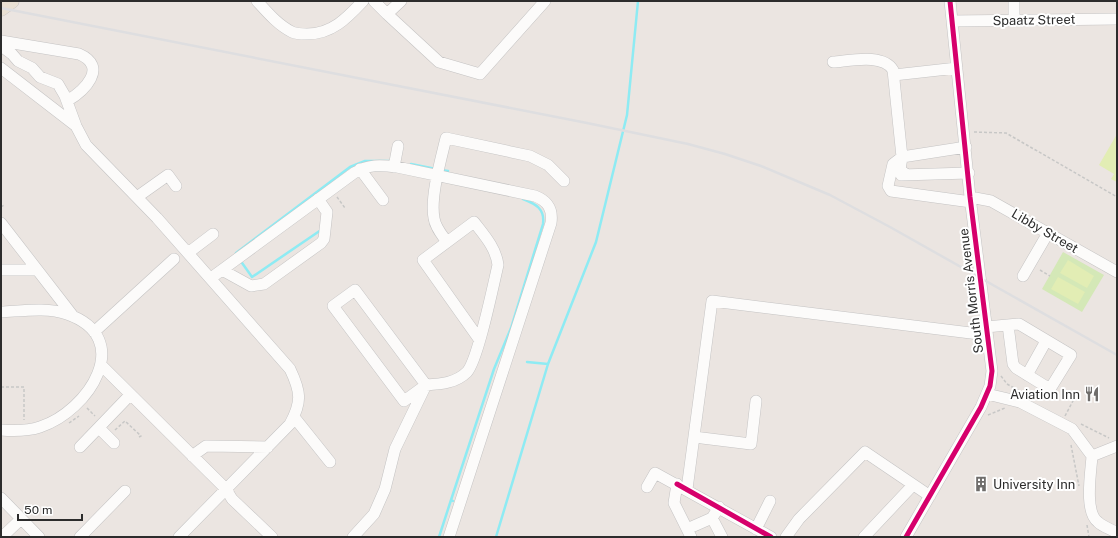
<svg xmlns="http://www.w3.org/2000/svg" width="1118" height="538" viewBox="0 0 1118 538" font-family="'Public Sans',sans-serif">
  <rect width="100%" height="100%" fill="#ebe5e1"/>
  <path fill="#d4e8b7" d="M 1063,252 L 1104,275 L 1082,312 L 1042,289 Z"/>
  <path fill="#e2edb4" d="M 1117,134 L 1117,182 L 1111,179 L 1114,174 L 1099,165 Z
    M 1068,260 L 1094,276 L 1087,288 L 1060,273 Z
    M 1058,277 L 1085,292 L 1078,304 L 1051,289 Z"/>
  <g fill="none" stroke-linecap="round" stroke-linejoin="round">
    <path stroke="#8eebf3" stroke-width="2.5" d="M 411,164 L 436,169
      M 441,170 L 448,171
      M 236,253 L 350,167 L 365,161 L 393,161
      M 240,260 L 252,277 L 321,230
      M 527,362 L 548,364
      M 451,500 L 494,369 L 511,328 L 543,224 C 545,209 536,204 523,199
      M 439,537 L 451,500 L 453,501
      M 496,537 L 548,364 L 596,242 L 627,115 L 638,1"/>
    <g stroke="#c4c3c3" stroke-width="12">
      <path id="minor" d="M 257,1 C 267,12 278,25 292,32 C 296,34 302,34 307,34 C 332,34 347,18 363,1
        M 374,1 L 387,14 L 401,1
        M 1014,1 L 1014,20
        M 387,14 L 439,62 L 480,74 L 545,1
        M 952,21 L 1117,19
        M 1,41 L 79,54 C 109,67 84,91 67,101
        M 1,46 L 12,54 L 18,61 L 32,68 L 40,77 L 58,84 L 65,96 L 76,126 L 86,145 L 157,218 L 290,369 C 301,392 302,402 290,424 L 179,537
        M 833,62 C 849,61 883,53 893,70 L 902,157 L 893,164 L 888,186 L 891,191 L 971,202
        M 1,68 L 76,126
        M 894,75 L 957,68
        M 394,167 L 398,146
        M 360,169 L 383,200
        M 901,175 L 969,173
        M 907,175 L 900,170 L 902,157 L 966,147
        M 137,197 L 168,175 L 176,186
        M 970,197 L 991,201 L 1117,272
        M 1,223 L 73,316
        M 447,242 C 442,235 435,227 434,218 C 430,197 441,159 446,138 L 530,156 L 548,165 L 564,181
        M 188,253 L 213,234
        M 1,270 L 37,270
        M 222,270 L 251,286 L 264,284 L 321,243 L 324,239 L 327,212 L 318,199
        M 1023,276 L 1048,233
        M 211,278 L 354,173 C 368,164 381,165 397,167 L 535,196 C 548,201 553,209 551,223 L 449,537
        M 355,290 L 426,385 L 404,401 L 333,306 Z
        M 1,312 C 22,311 47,307 67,314 C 136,338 89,411 40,427 C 28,431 14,431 1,430
        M 986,327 L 1019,324 L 1071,355 L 1050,389 L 1016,368 L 1013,364 L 1008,325
        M 94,332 L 174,259
        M 101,365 L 226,489 L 232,499 L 272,537
        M 1027,375 L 1046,341
        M 987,394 L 1020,402 L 1072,429 L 1092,456
        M 294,417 L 330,462
        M 99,428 L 114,443
        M 694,437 L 751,444 L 756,401
        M 80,447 L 130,395
        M 192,456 L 206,446 L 268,447
        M 1092,456 C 1091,472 1084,512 1098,522 C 1103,527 1111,529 1117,533
        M 1092,456 L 1117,446
        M 677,484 L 674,503 L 691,537
        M 647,487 L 655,473 L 771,537
        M 687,489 L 712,301 L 987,335
        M 1,498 L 39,537
        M 712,518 L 722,537
        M 687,529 L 712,518 L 719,507
        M 756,529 L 770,501
        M 2,537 L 21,519
        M 80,537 L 125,491
        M 353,537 L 374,514 L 385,489 L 395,449 L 426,385 C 441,384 456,383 467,372 C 478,360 493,286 498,265 C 496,248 484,235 474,222 L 423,260 L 479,339
        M 786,537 L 799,519 L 865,452 L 930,496
        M 864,537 L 913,485
        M 906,537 L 981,407 L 990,386 L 992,371 L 970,197 L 950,1"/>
    </g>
    <g stroke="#c6c3c2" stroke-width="15">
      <path id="major" d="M 1,9 L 12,1"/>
    </g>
    <path stroke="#c7c7c6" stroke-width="1.5" stroke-dasharray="3 2" stroke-linecap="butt" d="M 974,132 L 1006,133 L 1117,197
      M 337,197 L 345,208
      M 1,207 L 4,205
      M 1040,270 L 1050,276
      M 1001,376 L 1007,384 L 1021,392
      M 1,387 L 24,387 L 24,420
      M 87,408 L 95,416
      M 988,415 L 1005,408
      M 1065,416 L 1074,399
      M 69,423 L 79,416
      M 1081,424 L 1109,438
      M 115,430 L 125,421 L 141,436 L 139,437
      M 1071,445 L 1079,486
      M 1087,525 L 1089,537"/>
    <use href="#minor" stroke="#fcfbfa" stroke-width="11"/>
    <use href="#major" stroke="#e9e0d3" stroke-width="14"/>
    <path stroke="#dedee0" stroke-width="2.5" d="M 1,8 L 587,123 L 688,144 L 725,154 L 761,166 L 830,195 L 890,227 L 1117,355"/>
    <g stroke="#fff" stroke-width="8">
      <path id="cycleway" d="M 677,484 L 771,537
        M 906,537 L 981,407 L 990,386 L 992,371 L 970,197 L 950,1"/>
    </g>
    <use href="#cycleway" stroke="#d6006c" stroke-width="5"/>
  </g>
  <defs>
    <g id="restaurant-bare" transform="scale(1.2)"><path d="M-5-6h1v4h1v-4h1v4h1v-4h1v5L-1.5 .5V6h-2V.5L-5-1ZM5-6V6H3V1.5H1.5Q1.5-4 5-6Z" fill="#6f6d6b" stroke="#fff" stroke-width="2.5" paint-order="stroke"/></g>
    <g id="building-bare" transform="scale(1.2)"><path d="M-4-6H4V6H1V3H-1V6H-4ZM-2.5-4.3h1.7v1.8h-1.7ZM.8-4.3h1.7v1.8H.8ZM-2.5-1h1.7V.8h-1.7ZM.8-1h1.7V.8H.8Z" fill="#6f6d6b" stroke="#fff" stroke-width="2.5" paint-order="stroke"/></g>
  </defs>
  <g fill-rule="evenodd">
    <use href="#restaurant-bare" x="1092" y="394"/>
    <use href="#building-bare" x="981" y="484"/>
  </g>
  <g text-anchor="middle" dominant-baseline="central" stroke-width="4" stroke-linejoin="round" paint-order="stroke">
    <g font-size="13" fill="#2c2c2c" stroke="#fff">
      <text transform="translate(1034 20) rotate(-1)">Spaatz Street</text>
      <text transform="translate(1045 231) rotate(30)">Libby Street</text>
      <text transform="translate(971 291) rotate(-97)">South Morris Avenue</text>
    </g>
    <g font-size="13" fill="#2c2c2c" stroke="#fff" text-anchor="end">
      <text x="1080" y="394">Aviation Inn</text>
      <text x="993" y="484" text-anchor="start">University Inn</text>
    </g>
  </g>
  <rect width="1118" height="538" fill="none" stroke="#2c2c2c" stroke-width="4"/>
  <path d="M18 514v6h64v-6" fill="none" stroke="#2c2c2c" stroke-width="2"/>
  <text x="24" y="514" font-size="12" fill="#2c2c2c" stroke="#ffffff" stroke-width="3" paint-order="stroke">50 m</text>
</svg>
